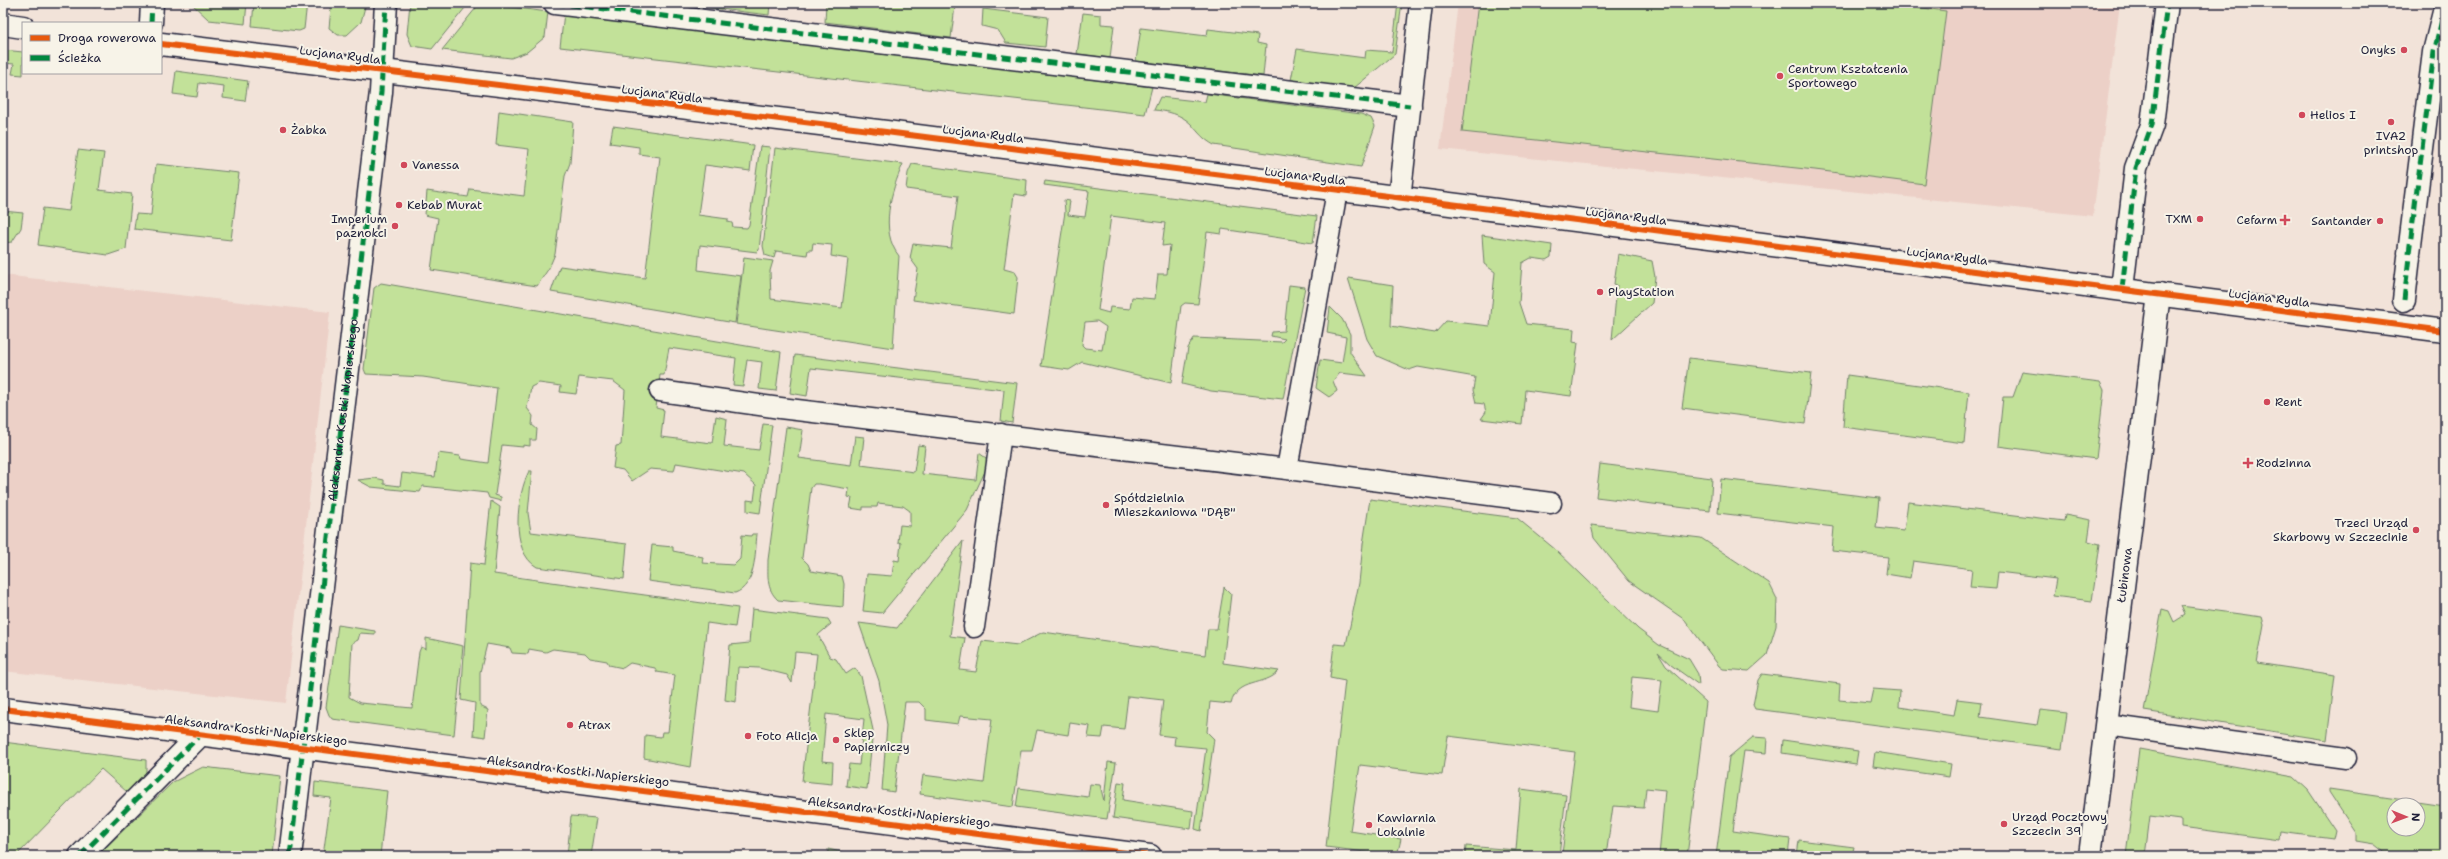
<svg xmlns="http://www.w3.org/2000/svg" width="2448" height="859" viewBox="0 0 2448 859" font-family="'Shantell Sans',sans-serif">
  <rect width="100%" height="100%" fill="#f2e3d9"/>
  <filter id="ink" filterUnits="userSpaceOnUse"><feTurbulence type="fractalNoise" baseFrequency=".025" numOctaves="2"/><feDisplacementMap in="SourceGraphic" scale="8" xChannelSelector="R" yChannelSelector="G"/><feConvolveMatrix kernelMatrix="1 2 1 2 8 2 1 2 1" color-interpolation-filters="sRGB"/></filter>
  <g filter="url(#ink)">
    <path fill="#ecd0c7" d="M 1458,3 L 2120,3 L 2093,216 L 1440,149 Z
      M 3,275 L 330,312 L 286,703 L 3,671 Z"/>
    <path fill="#c2e199" stroke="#72826a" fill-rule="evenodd" d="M 58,3 L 97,3 L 96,7 Z
      M 191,3 L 247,3 L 245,24 L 209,20 Z
      M 254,3 L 307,3 L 304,29 L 299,31 L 252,26 Z
      M 326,3 L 366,3 L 361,22 L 347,35 L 338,35 L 329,28 L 331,8 Z
      M 410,3 L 469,3 L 432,49 L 412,46 L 407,34 Z
      M 480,3 L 548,12 L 545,37 L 527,52 L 511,58 L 442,50 Z
      M 671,3 L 770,3 L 769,15 Z
      M 826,3 L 944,3 L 955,6 L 951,38 L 825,22 Z
      M 1398,3 L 1402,3 L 1395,54 L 1354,88 L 1291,80 L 1297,49 L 1365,58 L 1366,50 L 1392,52 Z
      M 1478,3 L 1884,3 L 1946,11 L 1924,184 L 1815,170 L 1462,132 Z
      M 983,9 L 1048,17 L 1045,47 L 1006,43 L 998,30 L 982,26 Z
      M 564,13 L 1152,87 L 1145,114 L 560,47 Z
      M 1083,13 L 1101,15 L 1101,24 L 1114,25 L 1110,58 L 1077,54 Z
      M 1141,28 L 1207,36 L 1208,29 L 1258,35 L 1257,43 L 1266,45 L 1263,76 L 1136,61 Z
      M 3,50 L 23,52 L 23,75 L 12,74 L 14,64 L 3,63 Z
      M 176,71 L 248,81 L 245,101 L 223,98 L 224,86 L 199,83 L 197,97 L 173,94 Z
      M 1207,94 L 1361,114 L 1371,118 L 1375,126 L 1361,167 L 1214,145 C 1203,139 1199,133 1191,124 C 1181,114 1167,111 1154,110 L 1160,97 L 1205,102 Z
      M 499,111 L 573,122 L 570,163 L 565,176 L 555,254 L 549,268 L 537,286 L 431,270 L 438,218 L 425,215 L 427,191 L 468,197 L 470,189 L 524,196 L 529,149 L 496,145 Z
      M 613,126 L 753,145 L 750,171 L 705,165 L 698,215 L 728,219 L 728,222 L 732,223 L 733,227 L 747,228 L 749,225 L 760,146 L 770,147 L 759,250 L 757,252 L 700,245 L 698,270 L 741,276 L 735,323 L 551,292 L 560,266 L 645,278 L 660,157 L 639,154 L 639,147 L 610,143 Z
      M 775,148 L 903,164 C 891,191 879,231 899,256 L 893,348 L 736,324 L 744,257 L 773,261 L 770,271 L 771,299 L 842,308 L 848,259 L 831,256 L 832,245 L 813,243 L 812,250 L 808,250 L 807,255 L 776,251 L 774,258 L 765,255 L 763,246 Z
      M 78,150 L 104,153 L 99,190 L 132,194 L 126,249 L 108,255 L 38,245 L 43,208 L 69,211 Z
      M 156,164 L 239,173 L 231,240 L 134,229 L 136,214 L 151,215 Z
      M 912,164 L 1027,180 L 1026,196 L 1014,194 L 1004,269 L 1015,272 L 1018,277 L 1014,314 L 913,300 L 918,269 L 910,258 L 913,244 L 951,248 L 958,196 L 906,189 L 908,173 Z
      M 1045,181 L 1317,216 L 1313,243 L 1222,229 L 1221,234 L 1207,232 L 1198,304 L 1185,303 L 1181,306 L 1171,383 L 1082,362 L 1069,370 L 1041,366 L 1065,212 L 1064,200 L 1070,201 L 1068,215 L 1085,217 L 1089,191 L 1044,185 ZM 1111,216 L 1165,223 L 1162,246 L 1170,245 L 1167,274 L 1158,274 L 1155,299 L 1132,297 L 1130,309 L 1110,307 L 1109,313 L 1098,310 ZM 1097,321 L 1106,327 L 1102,350 L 1085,348 L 1082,345 L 1085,322 Z
      M 3,211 L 23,213 L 21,228 L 12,242 L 3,243 Z
      M 1482,235 L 1552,245 L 1551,257 L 1546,260 L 1531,258 L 1522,263 L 1519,303 L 1526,324 L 1574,329 L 1573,342 L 1578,343 L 1571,396 L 1525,390 L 1522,424 L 1481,419 L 1486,412 L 1484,404 L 1476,403 L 1473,390 L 1475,377 L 1418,367 L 1409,370 L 1377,356 L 1367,339 L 1348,278 L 1393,285 L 1391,326 L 1435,333 L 1446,321 L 1490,326 L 1495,272 L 1484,264 Z
      M 1618,254 L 1652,261 L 1655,277 L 1652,303 L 1612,340 L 1617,285 L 1614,284 Z
      M 381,283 L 781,352 L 776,391 L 759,389 L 762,362 L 747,360 L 743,386 L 733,385 L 736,358 L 669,348 L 664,375 L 660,375 L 656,408 L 664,410 L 661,437 L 712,443 L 716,416 L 727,419 L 724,446 L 759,450 L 763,424 L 772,425 L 760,513 L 747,511 L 747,500 L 754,501 L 756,485 L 744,474 L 676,463 L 674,471 L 650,469 L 632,481 L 623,470 L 613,468 L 616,446 L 621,445 L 625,390 L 613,381 L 579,377 L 576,394 L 560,392 L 561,386 L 539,383 L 531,387 L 527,408 L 533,416 L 532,425 L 537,429 L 536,440 L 530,440 L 530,446 L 523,445 L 523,447 L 502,445 L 495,495 L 501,497 L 501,501 L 489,498 L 487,493 L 423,486 L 420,492 L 371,487 L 358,480 L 375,478 L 384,480 L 384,484 L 400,486 L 402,473 L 435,477 L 438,453 L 460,456 L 461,459 L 488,463 L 497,388 L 423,377 L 366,374 L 364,369 L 374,288 Z
      M 1289,285 L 1305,287 L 1283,399 L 1211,391 L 1182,384 L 1188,348 L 1194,338 L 1282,342 L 1285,339 L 1271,336 L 1272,332 L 1284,331 Z
      M 1330,307 L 1342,319 L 1350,334 L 1350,352 L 1367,376 L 1340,373 L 1333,381 L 1337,391 L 1329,397 L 1316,388 L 1320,360 L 1342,363 L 1346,337 L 1327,333 Z
      M 795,355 L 1017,383 L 1012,423 L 1001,421 L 1004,390 L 811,368 L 807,396 L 790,393 Z
      M 1689,358 L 1811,373 L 1805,424 L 1682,408 Z
      M 2022,372 L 2100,382 L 2104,390 L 2096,459 L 1998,446 L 2003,397 L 2013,397 Z
      M 1847,375 L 1969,392 L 1964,443 L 1843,427 Z
      M 786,427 L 803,430 L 799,458 L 851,465 L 855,436 L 864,437 L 861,465 L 914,472 L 918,445 L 925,446 L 922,474 L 976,480 L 979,453 L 986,458 L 987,467 L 967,510 L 882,613 L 863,611 L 867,574 L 892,576 L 894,560 L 899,561 L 901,543 L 898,542 L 900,525 L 910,526 L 910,511 L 903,506 L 878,503 L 877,507 L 863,507 L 863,510 L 850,508 L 852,498 L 848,497 L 849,489 L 819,484 L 814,484 L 811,488 L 802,558 L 808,564 L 811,571 L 842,576 L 844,584 L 843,607 L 778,600 C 766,589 768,576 768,560 Z
      M 1600,464 L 1712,478 L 1710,511 L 1596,497 Z
      M 529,471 L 532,471 L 528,513 L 531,532 L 627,544 L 624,579 L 537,567 C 509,551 517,495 529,471 Z
      M 1721,479 L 1879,498 L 1876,528 L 1904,531 L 1908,502 L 2064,521 L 2065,515 L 2091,520 L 2088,541 L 2100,544 L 2092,601 L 2053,596 L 2056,579 L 1998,572 L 1996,589 L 1970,587 L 1972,569 L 1913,561 L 1910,578 L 1886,574 L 1888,557 L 1832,551 L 1834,527 L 1718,513 Z
      M 1370,499 L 1517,518 L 1556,550 L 1638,629 L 1659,645 L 1689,659 L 1698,674 L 1699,685 L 1671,665 L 1658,653 L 1666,666 L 1706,702 L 1687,856 L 1659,856 L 1665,790 L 1646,788 L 1644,808 L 1613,806 L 1606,856 L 1562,854 L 1575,752 L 1448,736 L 1442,775 L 1360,765 L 1350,831 L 1401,839 L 1397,856 L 1326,847 L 1345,681 L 1330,678 L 1334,644 L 1346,645 L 1359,583 L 1363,544 ZM 1632,677 L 1662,680 L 1658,711 L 1629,707 Z
      M 491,501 L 500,507 L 494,574 L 738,608 L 735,627 L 707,623 L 690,767 L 644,758 L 645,735 L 661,737 L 662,732 L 668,732 L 675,675 L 657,672 L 655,668 L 630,663 L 623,668 L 609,665 L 607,661 L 590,658 L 585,653 L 553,649 L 546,652 L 529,649 L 528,654 L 512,653 L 510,648 L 487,644 L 480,672 L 480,706 L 488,710 L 485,737 L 473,735 L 475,703 L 461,700 L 470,563 L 484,565 Z
      M 1591,525 L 1701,538 L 1769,583 L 1777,599 L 1776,626 L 1767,655 L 1749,671 L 1723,669 L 1719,666 L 1685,620 L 1629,581 L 1594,538 Z
      M 752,534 L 757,534 C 755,552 756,586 735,593 L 648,581 L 652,545 L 673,547 L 673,551 L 703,557 L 702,563 L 734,565 L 740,559 L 742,535 L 751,536 Z
      M 963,541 L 950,636 L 965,638 L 960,670 L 976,672 L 982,641 L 1018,645 L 1043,632 L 1205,655 L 1208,629 L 1217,629 L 1224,587 L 1231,594 L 1223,663 L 1279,671 C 1265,687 1237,678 1231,704 L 1210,702 L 1207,732 L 1214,739 L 1201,831 L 1195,829 L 1206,748 L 1174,745 L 1175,737 L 1159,735 L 1163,700 L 1128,696 L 1124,729 L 1104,727 L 1102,738 L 1088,737 L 1090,726 L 1070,723 L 1068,735 L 1037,730 L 1032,750 L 1021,750 L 1013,807 L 920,794 L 923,775 L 984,783 L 992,719 L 960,716 L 958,724 L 926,720 L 926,709 L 919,702 L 905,702 L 894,792 L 882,790 L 887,725 L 879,681 L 859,623 L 897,628 Z
      M 2181,606 L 2262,617 L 2264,624 L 2257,663 L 2335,675 L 2327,740 L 2144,711 L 2162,609 L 2169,611 L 2174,622 L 2185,615 Z
      M 752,609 L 828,619 L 831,624 L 818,635 L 830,657 L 836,659 L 846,674 L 855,668 L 861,676 L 873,730 L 867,789 L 846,786 L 849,764 L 859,765 L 864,719 L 826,714 L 822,761 L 833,762 L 832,784 L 802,781 L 817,654 L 795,652 L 792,683 L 787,675 L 759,668 L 738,667 L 736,702 L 725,700 L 730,645 L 749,643 Z
      M 338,625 L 375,631 L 375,634 L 360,633 L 358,640 L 352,643 L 349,697 L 360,703 L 412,708 L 419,652 L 421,647 L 426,649 L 426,638 L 463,646 L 454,735 L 332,719 L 329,715 L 326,707 Z
      M 1762,674 L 1840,684 L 1839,700 L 1870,703 L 1873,689 L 1900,691 L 1899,707 L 1954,715 L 1957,699 L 1982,702 L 1980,717 L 2037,725 L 2040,710 L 2067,713 L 2062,749 L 1755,709 L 1753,705 L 1758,680 Z
      M 1753,737 L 1767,738 L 1766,753 L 1744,751 L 1733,831 L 1790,839 L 1788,856 L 1716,856 L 1729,757 Z
      M 1783,740 L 1858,751 L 1856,764 L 1782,753 Z
      M 3,742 L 146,760 L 146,775 L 127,792 L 101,769 L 16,856 L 3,856 Z
      M 2139,749 L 2294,777 L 2308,790 L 2335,830 L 2333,839 L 2280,832 L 2279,840 L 2181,827 L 2181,820 L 2150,816 L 2145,856 L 2126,856 Z
      M 1875,752 L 1951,764 L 1949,777 L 1873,766 Z
      M 1108,762 L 1116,763 L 1107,819 L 1016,807 L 1019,788 L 1088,797 L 1090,784 L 1100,785 L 1104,801 Z
      M 203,767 L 280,776 L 272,856 L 97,856 L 173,782 Z
      M 315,782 L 387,791 L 380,856 L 323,856 L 331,798 L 314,796 Z
      M 1118,782 L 1125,783 L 1123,800 L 1193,811 L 1191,829 L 1113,818 Z
      M 1521,789 L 1566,795 L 1559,856 L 1465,856 L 1466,846 L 1516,850 Z
      M 2329,789 L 2445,806 L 2445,856 L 2389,856 L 2374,844 L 2356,841 L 2356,833 L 2329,792 ZM 2394,805 L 2418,805 L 2418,829 L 2394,829 Z
      M 571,816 L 597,818 L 591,856 L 567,856 Z
      M 1799,840 L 1854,847 L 1852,855 L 1797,856 Z
      M 828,849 L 846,853 L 846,856 L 828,856 Z"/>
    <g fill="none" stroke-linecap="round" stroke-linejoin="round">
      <g stroke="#22223b" stroke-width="23">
        <path id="service" d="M 1337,191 L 1287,469 L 1551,503
          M 660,391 L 780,408 L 1287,469
          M 974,627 L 1001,434
          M 2106,725 L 2346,758"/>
      </g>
      <g stroke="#22223b" stroke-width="25">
        <path id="pedestrian" d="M 2409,253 L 2434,52 L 2445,8
          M 2404,300 L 2409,257"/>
      </g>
      <g stroke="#22223b" stroke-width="25">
        <g id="minor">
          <path d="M 555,3 L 1410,106"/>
          <path d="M 151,23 L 152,3"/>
          <path d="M 3,24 L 23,27"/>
          <path d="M 161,44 L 886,132 L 2445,331"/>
          <path d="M 1399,199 L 1421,3"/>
          <path d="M 2122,289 L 2136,168 L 2152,125 L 2167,3"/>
          <path d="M 3,709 L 1150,856"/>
          <path d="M 80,856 L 201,734"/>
          <path d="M 290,856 L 381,92 L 386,3"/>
          <path id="s1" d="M 2090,856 L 2159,294"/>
        </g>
      </g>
      <use href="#service" stroke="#f7f3e8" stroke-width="20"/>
      <use href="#pedestrian" stroke="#f7f3e8" stroke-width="22"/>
      <use href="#minor" stroke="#f7f3e8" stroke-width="22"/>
      <g stroke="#00873e" stroke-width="5" stroke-dasharray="10 5" stroke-linecap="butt">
        <path d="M 555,3 L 1410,106"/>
        <path d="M 151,23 L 152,3"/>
        <path d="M 2409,253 L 2434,52 L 2445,8"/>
        <path d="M 2122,289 L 2136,168 L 2152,125 L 2167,3"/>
        <path d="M 2404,300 L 2409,257"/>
        <path d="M 80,856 L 201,734"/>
        <path id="s2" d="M 290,856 L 381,92 L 386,3"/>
      </g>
      <g stroke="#f7f3e8" stroke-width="8">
        <path id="cycleway" d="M 161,44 L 886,132 L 2445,331
          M 3,709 L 1150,856"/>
      </g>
      <use href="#cycleway" stroke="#e8590c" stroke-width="6"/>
    </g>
  </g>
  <g fill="#d1495b" stroke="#f7f3e8" stroke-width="1.5">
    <circle cx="2404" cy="50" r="4"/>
    <circle cx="1780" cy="76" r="4"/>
    <circle cx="2302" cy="115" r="4"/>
    <circle cx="2391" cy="122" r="4"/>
    <circle cx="283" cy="130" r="4"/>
    <circle cx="404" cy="165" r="4"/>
    <circle cx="399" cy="205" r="4"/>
    <circle cx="2200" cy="219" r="4"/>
    <path d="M2283 214h4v4h4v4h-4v4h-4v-4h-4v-4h4z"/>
    <circle cx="2380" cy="221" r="4"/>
    <circle cx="395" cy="226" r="4"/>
    <circle cx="1600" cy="292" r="4"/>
    <circle cx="2267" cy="402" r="4"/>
    <path d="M2246 457h4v4h4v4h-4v4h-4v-4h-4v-4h4z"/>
    <circle cx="1106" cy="505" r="4"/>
    <circle cx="2416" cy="530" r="4"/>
    <circle cx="570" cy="725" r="4"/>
    <circle cx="748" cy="736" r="4"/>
    <circle cx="836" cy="740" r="4"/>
    <circle cx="2004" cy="824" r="4"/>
    <circle cx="1369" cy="825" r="4"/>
  </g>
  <g text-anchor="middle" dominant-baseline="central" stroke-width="4" stroke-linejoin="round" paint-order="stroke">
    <g font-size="12" fill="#22223b" stroke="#f7f3e8" text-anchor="start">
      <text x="2396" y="50" text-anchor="end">Onyks</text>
      <text x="1788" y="69">Centrum Kształcenia<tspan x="1788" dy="14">Sportowego</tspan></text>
      <text x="2310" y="115">Helios I</text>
      <text x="291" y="130">Żabka</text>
      <text x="2391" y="136" text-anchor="middle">IVA2<tspan x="2391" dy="14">printshop</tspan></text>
      <text x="412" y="165">Vanessa</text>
      <text x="407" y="205">Kebab Murat</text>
      <text x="387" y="219" text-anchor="end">Imperium<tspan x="387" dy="14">paznokci</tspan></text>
      <text x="2192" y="219" text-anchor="end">TXM</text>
      <text x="2277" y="220" text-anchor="end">Cefarm</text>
      <text x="2372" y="221" text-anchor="end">Santander</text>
      <text x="1608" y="292">PlayStation</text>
      <text x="2275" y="402">Rent</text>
      <text x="2256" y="463">Rodzinna</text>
      <text x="1114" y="498">Spółdzielnia<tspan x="1114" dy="14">Mieszkaniowa "DĄB"</tspan></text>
      <text x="2408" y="523" text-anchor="end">Trzeci Urząd<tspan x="2408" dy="14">Skarbowy w Szczecinie</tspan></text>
      <text x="578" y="725">Atrax</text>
      <text x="844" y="733">Sklep<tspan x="844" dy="14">Papierniczy</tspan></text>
      <text x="756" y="736">Foto Alicja</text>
      <text x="2012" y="817">Urząd Pocztowy<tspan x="2012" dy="14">Szczecin 39</tspan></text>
      <text x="1377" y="818">Kawiarnia<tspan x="1377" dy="14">Lokalnie</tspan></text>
    </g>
    <g font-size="12" fill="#22223b" stroke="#f7f3e8">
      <text transform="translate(340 55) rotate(7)">Lucjana Rydla</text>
      <text transform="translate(662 94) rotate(7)">Lucjana Rydla</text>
      <text transform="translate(983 134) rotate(7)">Lucjana Rydla</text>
      <text transform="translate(1305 176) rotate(7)">Lucjana Rydla</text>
      <text transform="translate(1626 216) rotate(7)">Lucjana Rydla</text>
      <text transform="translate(1947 256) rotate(7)">Lucjana Rydla</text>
      <text transform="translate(2269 298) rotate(7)">Lucjana Rydla</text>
      <text stroke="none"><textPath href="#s2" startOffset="449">Aleksandra Kostki Napierskiego</textPath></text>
      <text stroke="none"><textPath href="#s1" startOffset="283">Łubinowa</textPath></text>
      <text transform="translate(256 730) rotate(7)">Aleksandra Kostki Napierskiego</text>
      <text transform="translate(578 771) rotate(7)">Aleksandra Kostki Napierskiego</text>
      <text transform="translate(899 812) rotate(7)">Aleksandra Kostki Napierskiego</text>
    </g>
  </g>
  <rect width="2448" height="859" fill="none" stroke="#f7f3e8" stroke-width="16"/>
  <rect x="8" y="8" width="2432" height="843" fill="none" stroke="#22223b" stroke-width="1.5" filter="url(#ink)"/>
  <rect x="22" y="22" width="140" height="52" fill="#f7f3e8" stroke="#a29fa3"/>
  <rect x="30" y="35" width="20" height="6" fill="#e8590c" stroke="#a29fa3"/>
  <text x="58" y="42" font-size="12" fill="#22223b">Droga rowerowa</text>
  <rect x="30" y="55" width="20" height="6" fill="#00873e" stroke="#a29fa3"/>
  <text x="58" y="62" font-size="12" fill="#22223b">Ścieżka</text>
  <g transform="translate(2406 817) rotate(91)"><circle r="19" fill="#f7f3e8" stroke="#a29fa3"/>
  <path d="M0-3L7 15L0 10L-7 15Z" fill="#d1495b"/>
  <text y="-6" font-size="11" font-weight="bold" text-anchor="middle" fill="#22223b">N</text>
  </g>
</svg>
